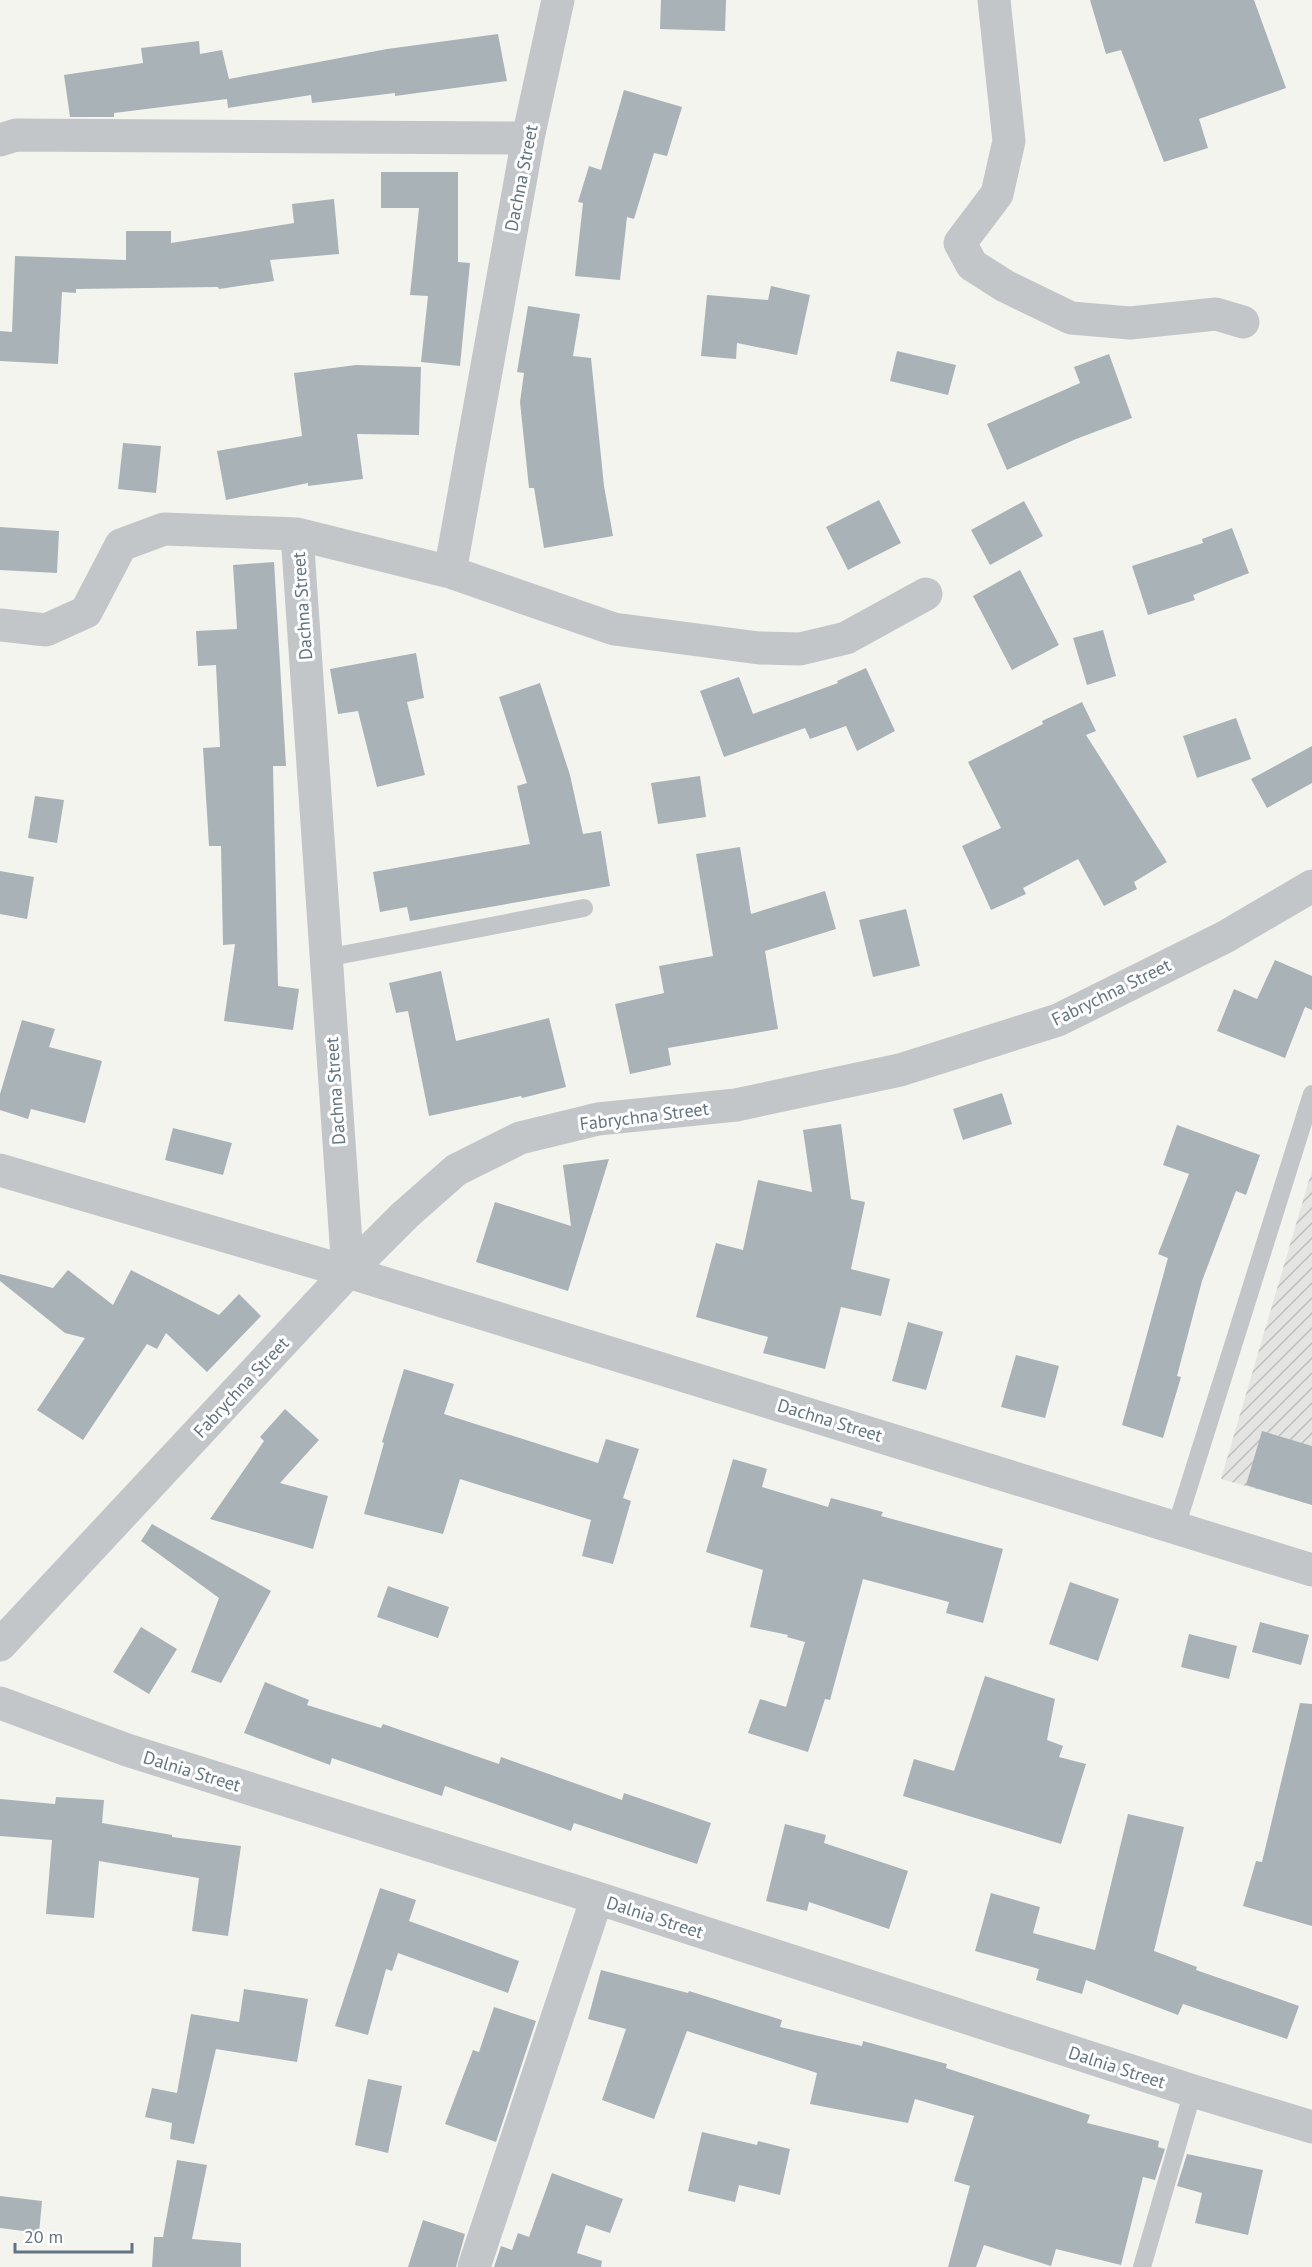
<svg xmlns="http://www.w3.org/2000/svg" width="1312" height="2267" viewBox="0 0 1312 2267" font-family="'PT Sans',sans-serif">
  <defs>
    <pattern id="industrial-furrows" width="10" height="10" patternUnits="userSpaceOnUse" patternTransform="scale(1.5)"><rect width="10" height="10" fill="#e4e5e3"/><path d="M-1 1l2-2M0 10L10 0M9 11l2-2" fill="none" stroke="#bcbebd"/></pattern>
  </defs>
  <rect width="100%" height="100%" fill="#f4f4ef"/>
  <path fill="url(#industrial-furrows)" d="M 1312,1170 L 1312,1505 L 1221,1479 Z"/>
  <path fill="#a9b2b6" d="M 661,0 L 726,0 L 725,31 L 660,29 Z
    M 1090,0 L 1254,0 L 1286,88 L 1199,119 L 1208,148 L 1164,162 L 1121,50 L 1106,54 Z
    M 498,34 L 507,81 L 395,96 L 395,93 L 312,103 L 311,95 L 228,108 L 227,99 L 114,113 L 114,117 L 70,117 L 64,75 L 143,63 L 141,48 L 199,41 L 200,54 L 222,50 L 229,79 L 387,49 Z
    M 624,90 L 682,107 L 667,156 L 654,153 L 634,219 L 627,217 L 620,280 L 575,276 L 583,203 L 578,202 L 589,166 L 601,170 Z
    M 381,172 L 458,172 L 458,262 L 470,263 L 460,366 L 421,362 L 428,296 L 410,295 L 419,208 L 381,208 Z
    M 334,199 L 339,254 L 270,260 L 274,281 L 219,289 L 218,287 L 76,289 L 76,293 L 62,292 L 58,364 L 0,361 L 0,331 L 12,332 L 15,256 L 126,260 L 126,231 L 171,231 L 171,243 L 294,223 L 292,204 Z
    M 771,286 L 810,295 L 797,355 L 737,343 L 736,359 L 701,356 L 707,295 L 768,300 Z
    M 528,306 L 580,314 L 573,356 L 591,358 L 604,486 L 613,536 L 544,548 L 534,488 L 529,488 L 520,402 L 524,373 L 517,372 Z
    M 897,351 L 956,365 L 948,395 L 890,381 Z
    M 1109,354 L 1132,418 L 1076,439 L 1007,470 L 987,424 L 1080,383 L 1074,367 Z
    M 356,365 L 421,367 L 419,435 L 357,434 L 363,479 L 308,486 L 308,483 L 226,500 L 217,451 L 302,436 L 294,373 Z
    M 123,443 L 161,446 L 156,493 L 118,489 Z
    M 879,500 L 901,543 L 848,570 L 826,527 Z
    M 1024,501 L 1043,536 L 990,565 L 971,530 Z
    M 0,527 L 59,531 L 57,573 L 0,570 Z
    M 1232,528 L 1249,573 L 1193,595 L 1195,600 L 1148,615 L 1132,566 L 1203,543 L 1202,539 Z
    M 274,562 L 286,766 L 273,766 L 278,986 L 299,989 L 293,1030 L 224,1021 L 235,944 L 223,945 L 221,846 L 209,846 L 203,748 L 220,747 L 216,665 L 198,666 L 196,631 L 237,629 L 233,565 Z
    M 1020,570 L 1059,645 L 1012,670 L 973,596 Z
    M 1103,630 L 1116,676 L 1087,685 L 1073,638 Z
    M 416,653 L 424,698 L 407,702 L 425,775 L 377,787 L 358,711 L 338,714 L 330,669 Z
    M 866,668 L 895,731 L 857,751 L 846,726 L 810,739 L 805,728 L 724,757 L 700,691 L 739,677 L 753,714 L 838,683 L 837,681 Z
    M 540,683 L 570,775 L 583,834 L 601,831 L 610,886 L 410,921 L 407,907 L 380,912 L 373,872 L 530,844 L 517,786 L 527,783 L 499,697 Z
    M 1082,702 L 1096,731 L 1086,735 L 1167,862 L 1134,882 L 1137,889 L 1104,906 L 1078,859 L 1023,888 L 1026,894 L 991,910 L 962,846 L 1001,828 L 968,762 L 1043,724 L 1042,721 Z
    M 1236,718 L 1251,759 L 1197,778 L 1183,736 Z
    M 1312,746 L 1312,783 L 1267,808 L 1251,779 Z
    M 700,776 L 706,817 L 658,824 L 651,783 Z
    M 35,796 L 64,800 L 57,843 L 28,838 Z
    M 740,847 L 751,914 L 825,891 L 836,929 L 765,951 L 778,1029 L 668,1048 L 671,1065 L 630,1074 L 615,1004 L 664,993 L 659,966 L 713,956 L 696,854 Z
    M 0,871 L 34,877 L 27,919 L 0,914 Z
    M 906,909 L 920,966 L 873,977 L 859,920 Z
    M 1275,960 L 1312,976 L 1312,1010 L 1305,1007 L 1285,1058 L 1217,1031 L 1234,989 L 1257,999 Z
    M 441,971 L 456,1041 L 549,1018 L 566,1087 L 522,1098 L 521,1096 L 429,1116 L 408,1011 L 396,1013 L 389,983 Z
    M 22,1020 L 55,1029 L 49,1047 L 102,1061 L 85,1123 L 31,1109 L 28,1119 L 0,1110 L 0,1094 Z
    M 1002,1093 L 1012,1124 L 963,1140 L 953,1109 Z
    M 841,1124 L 851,1199 L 865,1202 L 851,1269 L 890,1279 L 881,1316 L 841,1307 L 825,1369 L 763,1353 L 768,1337 L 696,1317 L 716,1243 L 743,1250 L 758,1180 L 812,1192 L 803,1130 Z
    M 1177,1125 L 1260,1155 L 1246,1195 L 1236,1191 L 1202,1281 L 1177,1376 L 1181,1377 L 1163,1438 L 1122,1425 L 1168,1258 L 1158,1254 L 1189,1174 L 1163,1165 Z
    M 173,1128 L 232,1143 L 223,1175 L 165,1160 Z
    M 609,1159 L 568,1291 L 476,1262 L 495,1202 L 571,1226 L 563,1165 Z
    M 68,1270 L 113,1305 L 131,1270 L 219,1315 L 239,1294 L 261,1316 L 207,1372 L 166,1333 L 157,1349 L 147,1344 L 83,1440 L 37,1410 L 85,1338 L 65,1333 L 0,1281 L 0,1274 L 53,1288 Z
    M 908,1322 L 943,1332 L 926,1390 L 892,1381 Z
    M 1016,1355 L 1059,1366 L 1045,1418 L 1001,1407 Z
    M 404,1369 L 454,1384 L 444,1414 L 598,1463 L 606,1439 L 639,1449 L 623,1498 L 631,1501 L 613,1564 L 582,1556 L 591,1520 L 460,1479 L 443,1534 L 364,1514 L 384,1443 L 382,1442 Z
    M 285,1409 L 319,1440 L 280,1483 L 328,1496 L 313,1549 L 210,1519 L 264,1441 L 260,1437 Z
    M 1262,1431 L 1312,1446 L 1312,1505 L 1246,1485 Z
    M 733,1459 L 767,1469 L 762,1487 L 828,1507 L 831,1498 L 883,1512 L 881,1516 L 1003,1549 L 983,1623 L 946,1613 L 949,1602 L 863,1579 L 830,1700 L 825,1699 L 808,1752 L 748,1733 L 760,1699 L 786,1707 L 805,1642 L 787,1637 L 788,1635 L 750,1627 L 763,1570 L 706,1552 Z
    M 152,1524 L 271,1591 L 221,1683 L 191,1672 L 219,1598 L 141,1541 Z
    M 1070,1582 L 1119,1599 L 1098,1661 L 1049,1644 Z
    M 388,1586 L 449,1607 L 438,1638 L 377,1617 Z
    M 1260,1622 L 1309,1635 L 1301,1665 L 1252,1652 Z
    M 141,1627 L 177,1649 L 149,1694 L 113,1672 Z
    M 1189,1634 L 1237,1646 L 1229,1679 L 1181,1667 Z
    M 985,1676 L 1055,1699 L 1047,1740 L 1063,1746 L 1059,1757 L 1086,1764 L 1061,1844 L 903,1796 L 914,1759 L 954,1771 Z
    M 265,1682 L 309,1700 L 307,1705 L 381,1728 L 383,1724 L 499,1764 L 501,1757 L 622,1800 L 624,1793 L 711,1823 L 697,1864 L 574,1823 L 571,1831 L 445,1786 L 442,1796 L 332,1758 L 330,1765 L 244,1733 Z
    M 1300,1703 L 1312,1704 L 1312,1926 L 1243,1906 L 1256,1861 L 1262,1862 Z
    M 56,1797 L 104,1800 L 102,1823 L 172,1835 L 172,1837 L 241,1846 L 228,1936 L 192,1931 L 199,1878 L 99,1861 L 94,1918 L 46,1914 L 52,1840 L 0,1836 L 0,1799 L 55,1804 Z
    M 1128,1814 L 1184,1827 L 1154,1951 L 1197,1967 L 1196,1970 L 1299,2006 L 1287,2039 L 1183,2004 L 1178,2015 L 1086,1980 L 1082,1994 L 1036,1980 L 1039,1969 L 975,1951 L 991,1893 L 1040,1907 L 1033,1933 L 1095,1950 Z
    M 785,1824 L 826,1835 L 824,1843 L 908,1871 L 889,1929 L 809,1902 L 807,1911 L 766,1901 Z
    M 380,1888 L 416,1900 L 409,1921 L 519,1961 L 508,1993 L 398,1953 L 392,1971 L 386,1969 L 368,2035 L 335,2026 Z
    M 601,1970 L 688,1993 L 689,1991 L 782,2020 L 780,2027 L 862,2046 L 863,2041 L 947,2064 L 946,2068 L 1090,2115 L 1087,2123 L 1159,2141 L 1158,2147 L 1165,2149 L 1155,2180 L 1143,2177 L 1121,2265 L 1056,2249 L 1051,2266 L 984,2245 L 976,2267 L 948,2267 L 970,2186 L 954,2181 L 974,2116 L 915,2099 L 908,2123 L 810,2104 L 817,2073 L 687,2031 L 654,2119 L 602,2100 L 626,2029 L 588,2019 Z
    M 244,1989 L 308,1999 L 297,2062 L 216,2049 L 194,2144 L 170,2139 L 172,2123 L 145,2117 L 152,2088 L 177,2093 L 191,2014 L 239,2022 Z
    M 494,2007 L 536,2021 L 496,2142 L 445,2124 L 473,2050 L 479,2052 Z
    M 368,2079 L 402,2086 L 388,2153 L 355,2145 Z
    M 702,2132 L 757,2145 L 758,2141 L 790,2149 L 780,2195 L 739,2185 L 735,2202 L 688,2191 Z
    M 1187,2154 L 1263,2170 L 1248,2235 L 1195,2223 L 1202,2193 L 1177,2186 Z
    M 177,2160 L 207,2165 L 192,2239 L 241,2243 L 241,2267 L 152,2267 L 154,2237 L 163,2237 Z
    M 552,2173 L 623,2199 L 610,2233 L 586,2225 L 577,2253 L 602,2261 L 601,2267 L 494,2267 L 501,2246 L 512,2250 L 518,2233 L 529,2237 Z
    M 0,2196 L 42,2201 L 39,2233 L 0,2228 Z
    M 423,2220 L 465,2234 L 456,2267 L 408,2267 Z"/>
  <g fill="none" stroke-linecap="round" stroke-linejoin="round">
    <path stroke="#c3c6c9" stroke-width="18" d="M 326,958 L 584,908
      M 1176,1527 L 1312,1094
      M 1142,2267 L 1193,2091"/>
    <path stroke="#c3c6c9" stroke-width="33" d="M 994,0 L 1009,141 L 997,194 L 960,243 L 972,265 L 1005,286 L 1071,318 L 1130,323 L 1216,314 L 1243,322
      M 0,140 L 16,135 L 528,138
      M 450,572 L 614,629 L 759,648 L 800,649 L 846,638 L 926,594
      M 0,625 L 46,630 L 86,612 L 121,545 L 164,529 L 297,534
      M 0,1170 L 348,1272 L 1312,1570
      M 348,1272 L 297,534 L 450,572 L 528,138 L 558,0
      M 0,1645 L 348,1272 L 405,1215 L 456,1170 L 520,1138 L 598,1119 L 736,1105 L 900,1070 L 1058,1020 L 1225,937 L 1312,886
      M 0,1703 L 127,1750 L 597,1898 L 1193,2091 L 1312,2127
      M 474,2267 L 597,1898"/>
  </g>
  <g text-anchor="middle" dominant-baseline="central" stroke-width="6" stroke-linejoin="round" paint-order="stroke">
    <g font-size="18" fill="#627481" stroke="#fff">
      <text transform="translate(521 178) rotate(-79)">Dachna Street</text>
      <text transform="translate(302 606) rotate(-94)">Dachna Street</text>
      <text transform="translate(1111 992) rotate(-26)">Fabrychna Street</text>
      <text transform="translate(335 1091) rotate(-94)">Dachna Street</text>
      <text transform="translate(644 1116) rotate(-7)">Fabrychna Street</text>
      <text transform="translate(241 1387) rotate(-47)">Fabrychna Street</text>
      <text transform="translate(830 1420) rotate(17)">Dachna Street</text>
      <text transform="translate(192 1771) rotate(17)">Dalnia Street</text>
      <text transform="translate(655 1917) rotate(18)">Dalnia Street</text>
      <text transform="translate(1117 2067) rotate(18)">Dalnia Street</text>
    </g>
  </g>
  <path d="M15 2243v9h117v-9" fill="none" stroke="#627481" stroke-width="3"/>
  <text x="24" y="2243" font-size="18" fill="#627481" stroke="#ffffff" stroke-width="4.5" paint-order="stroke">20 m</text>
</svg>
